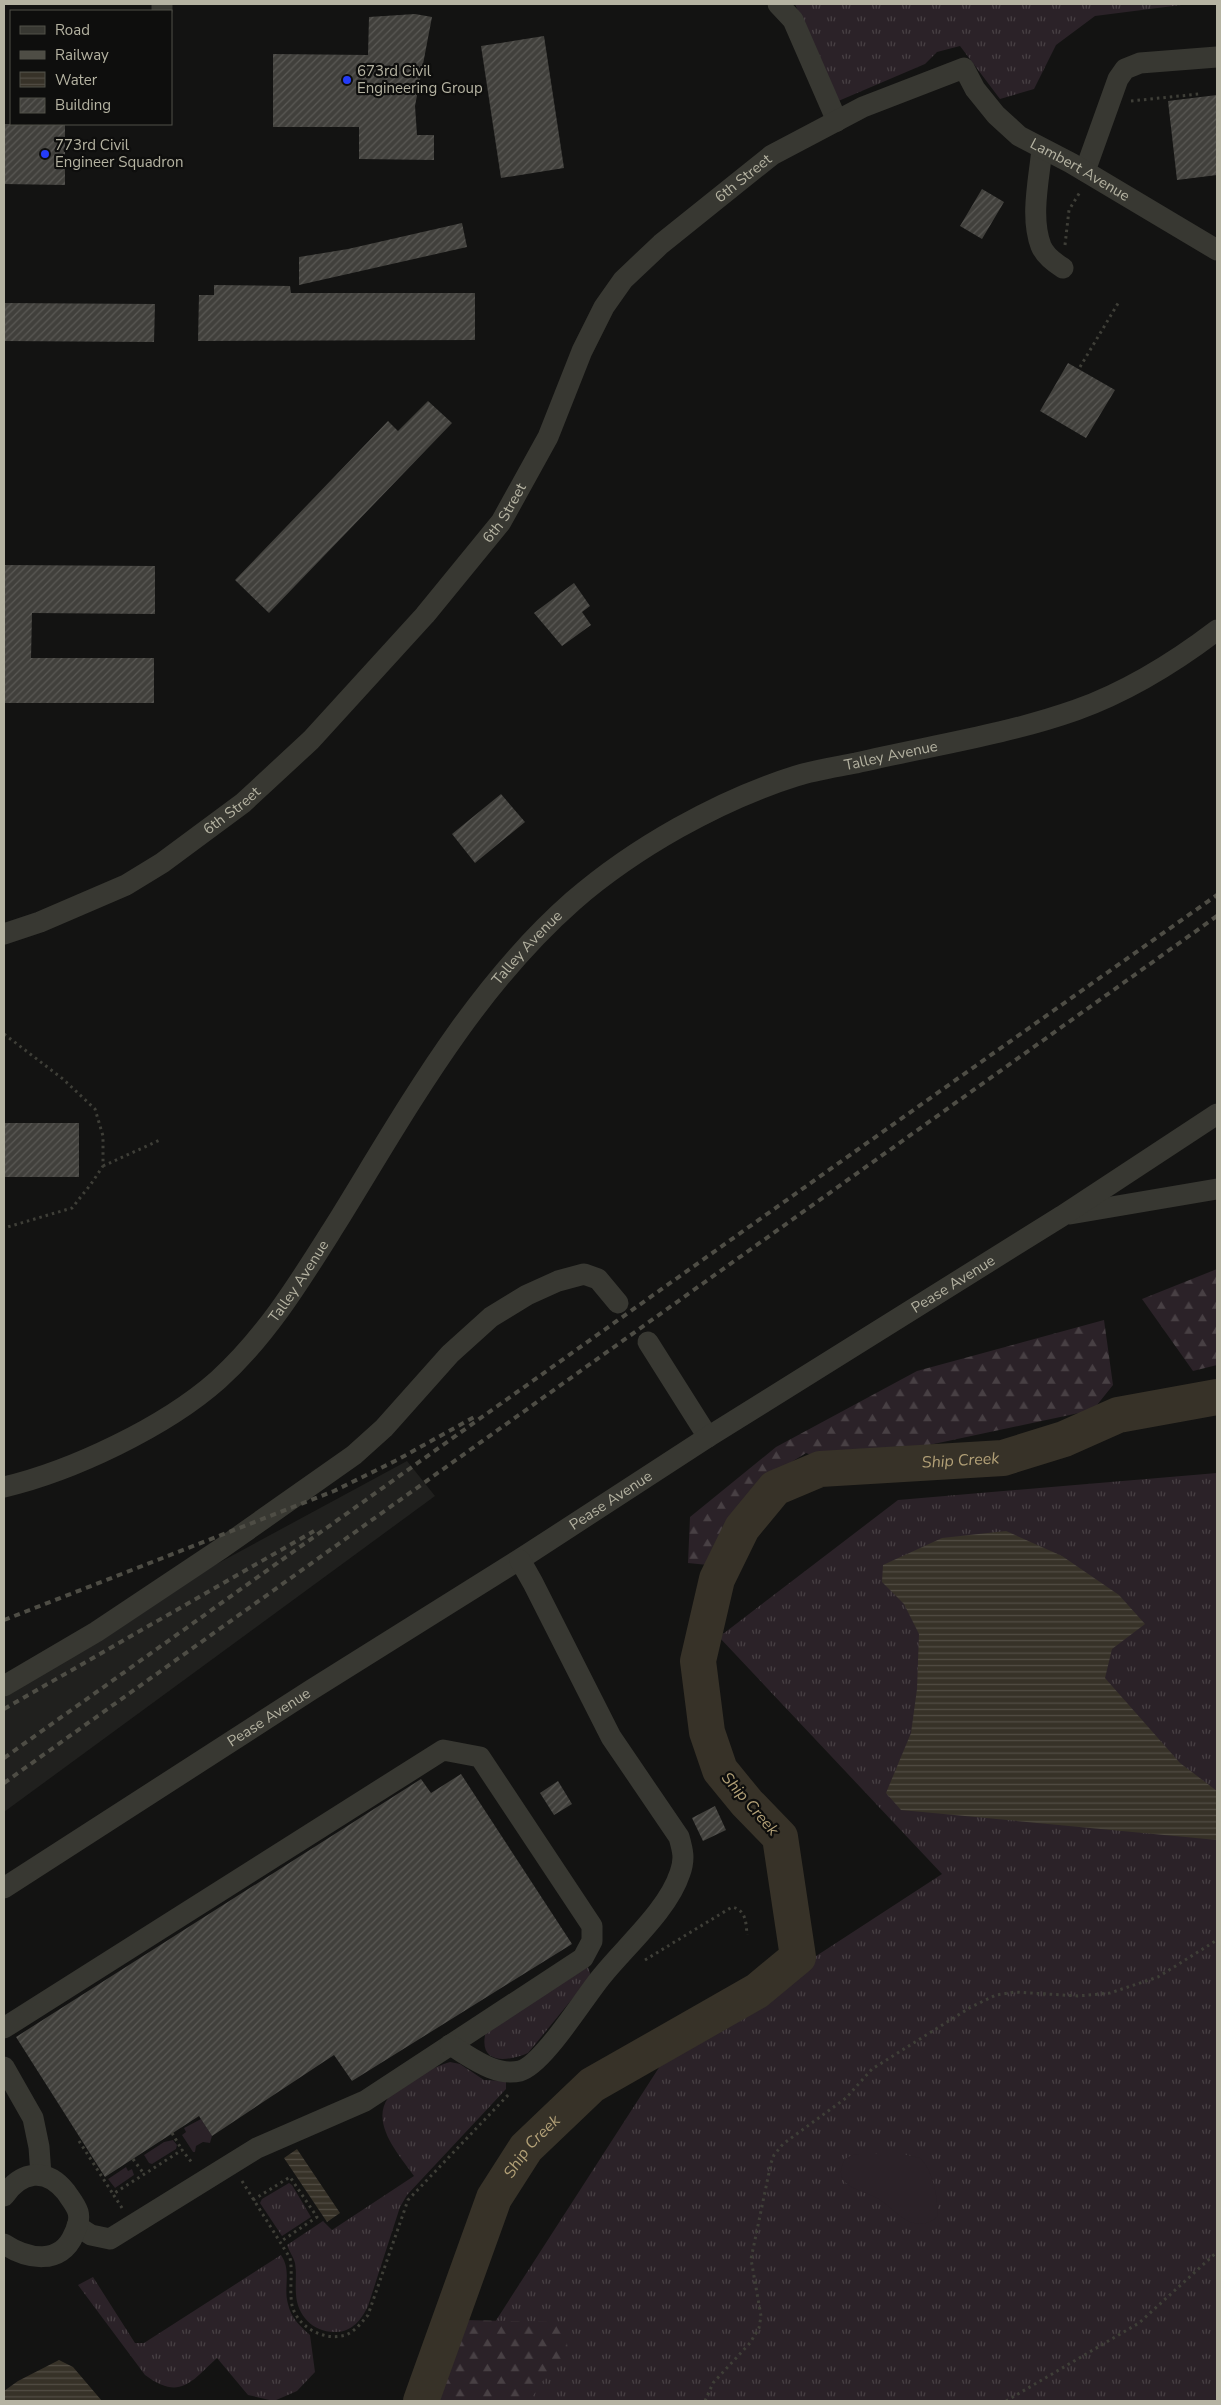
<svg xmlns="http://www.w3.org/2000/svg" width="1221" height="2405" viewBox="0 0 1221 2405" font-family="'Nunito Sans',sans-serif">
  <defs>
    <pattern id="grass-tufts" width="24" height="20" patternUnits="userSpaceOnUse" patternTransform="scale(1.25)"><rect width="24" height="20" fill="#2b2228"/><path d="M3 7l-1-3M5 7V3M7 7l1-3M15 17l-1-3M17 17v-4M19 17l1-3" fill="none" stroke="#484044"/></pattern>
    <pattern id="forest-firs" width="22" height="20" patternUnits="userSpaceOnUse" patternTransform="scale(1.25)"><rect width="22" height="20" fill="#2b2228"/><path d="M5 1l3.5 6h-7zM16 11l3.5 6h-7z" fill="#484044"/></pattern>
    <pattern id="water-rules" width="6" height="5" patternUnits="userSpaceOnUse" patternTransform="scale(1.25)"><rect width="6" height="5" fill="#373228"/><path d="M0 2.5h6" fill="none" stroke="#524d44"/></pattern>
    <pattern id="building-hatch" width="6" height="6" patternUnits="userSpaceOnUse" patternTransform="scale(1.25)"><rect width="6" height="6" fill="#41403c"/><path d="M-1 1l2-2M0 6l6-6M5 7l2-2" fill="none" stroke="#5a5955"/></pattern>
  </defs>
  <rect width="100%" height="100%" fill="#131312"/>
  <path fill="#20201e" d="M 407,1461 L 435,1496 L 4,1812 L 4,1679 Z"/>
  <path fill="url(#grass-tufts)" d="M 795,4 L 1189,4 L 1095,16 L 1056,45 L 1034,89 L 1000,99 L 960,46 L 937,52 L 925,64 L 836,102 Z
    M 1217,1473 L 1217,2401 L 444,2401 L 669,2052 L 942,1874 L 719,1637 L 898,1500 Z
    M 588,1967 L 591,1976 L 528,2053 C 507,2062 477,2065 486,2031 Z
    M 450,2062 L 460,2064 L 484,2080 L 506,2081 L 506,2089 L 407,2195 L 400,2207 L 368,2306 C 362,2319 352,2332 336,2332 C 314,2333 297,2316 296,2294 C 295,2283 297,2273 295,2263 C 293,2256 289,2251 287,2245 L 323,2221 L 332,2230 L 414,2176 C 400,2156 370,2124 388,2098 C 392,2092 400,2088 406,2084 C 421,2074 433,2067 450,2062 Z
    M 289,2183 L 292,2185 L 311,2217 L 282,2236 L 260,2203 L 262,2199 Z
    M 281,2255 C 292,2271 283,2287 288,2304 C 291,2318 300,2326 310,2335 L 315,2372 L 297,2391 L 274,2401 L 248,2395 L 217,2358 C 191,2382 180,2401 145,2375 L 78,2285 L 93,2277 L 135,2343 L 144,2343 Z"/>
  <path fill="url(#forest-firs)" d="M 1217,1269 L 1217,1365 L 1193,1371 L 1142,1299 Z
    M 1104,1320 L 1113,1385 L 1093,1410 L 915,1448 L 829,1462 L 806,1453 L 774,1473 L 730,1515 L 708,1565 L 688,1563 L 690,1517 L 776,1447 L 917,1371 Z
    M 463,2320 L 564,2322 L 569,2358 L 545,2377 L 533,2396 L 535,2401 L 436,2401 Z"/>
  <path fill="#2b2228" d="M 201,2119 L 212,2136 L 210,2143 L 203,2142 L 196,2146 L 195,2152 L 193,2152 L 182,2135 L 186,2132 L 184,2128 Z
    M 173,2140 L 177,2145 L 176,2149 L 152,2164 L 149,2163 L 144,2155 L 164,2142 Z
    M 859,2154 L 903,2154 L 920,2158 C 933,2170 939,2200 937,2217 C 912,2237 895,2208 877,2198 C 864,2191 835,2187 842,2166 C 844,2157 851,2155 859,2154 Z
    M 126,2167 L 128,2171 L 132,2169 L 134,2175 L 115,2188 L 108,2179 Z"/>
  <path fill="url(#water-rules)" d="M 1006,1531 L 1062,1556 L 1119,1595 L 1145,1624 L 1112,1649 L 1105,1678 L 1180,1763 L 1217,1791 L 1217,1840 L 901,1810 L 886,1793 L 911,1733 L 917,1689 L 919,1634 L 904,1604 L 882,1582 L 883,1565 L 942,1538 Z
    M 297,2149 L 340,2213 L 327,2222 L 284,2158 Z
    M 59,2360 L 73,2367 L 102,2401 L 4,2401 L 4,2391 L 18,2381 Z"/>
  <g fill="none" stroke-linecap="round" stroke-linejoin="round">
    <path stroke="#373228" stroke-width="36" id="s1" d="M 421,2401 L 494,2198 L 526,2148 L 592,2085 L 757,1991 L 798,1957 L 780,1837 L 747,1803 L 720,1770 L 707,1732 L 698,1661 L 717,1579 L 742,1528 L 775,1488 L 820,1469 L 1003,1458 L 1064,1439 L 1118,1415 L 1217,1397"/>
  </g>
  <path fill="url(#building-hatch)" d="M 415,14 L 432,17 L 415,106 L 417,135 L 434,135 L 434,160 L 359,159 L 359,127 L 273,127 L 273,54 L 368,55 L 369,17 Z
    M 544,36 L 564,168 L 501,178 L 481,46 Z
    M 1217,95 L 1217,175 L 1177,180 L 1168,101 Z
    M 4,124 L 65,124 L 65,185 L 4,184 Z
    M 982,189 L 1004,202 L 982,239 L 960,226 Z
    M 462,223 L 467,247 L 299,285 L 299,257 L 348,249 Z
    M 214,285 L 290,286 L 291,293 L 475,293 L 475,340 L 198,341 L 199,295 L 214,295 Z
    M 4,303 L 155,304 L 154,342 L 4,341 Z
    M 1068,363 L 1115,390 L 1086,438 L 1040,411 Z
    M 428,401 L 452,423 L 269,613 L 235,580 L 388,421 L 398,431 Z
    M 4,565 L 155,566 L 155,614 L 32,613 L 31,658 L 154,658 L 154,703 L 4,703 Z
    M 574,583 L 590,606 L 582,612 L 591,625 L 562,646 L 534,613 Z
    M 501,794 L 525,822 L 475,863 L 452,834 Z
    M 4,1123 L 79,1123 L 79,1177 L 4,1177 Z
    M 461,1774 L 572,1944 L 352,2081 L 334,2055 L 212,2136 L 199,2116 L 105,2177 L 16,2037 L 421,1779 L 431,1793 Z
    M 558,1781 L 572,1804 L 554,1815 L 540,1793 Z
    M 715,1806 L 726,1830 L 703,1841 L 692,1818 Z"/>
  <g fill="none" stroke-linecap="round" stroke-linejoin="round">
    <path stroke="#3f3f38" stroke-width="3" stroke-dasharray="2.5 4" stroke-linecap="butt" d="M 1131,101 L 1199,94
      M 1065,245 L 1069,210 L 1080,192
      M 1080,367 L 1120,300
      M 4,1034 L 63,1079 L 95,1109 L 103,1136 L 103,1166 L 91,1184 L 72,1208 L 4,1228
      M 103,1166 L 160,1140
      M 645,1960 L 732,1907 C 746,1910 746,1922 747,1935
      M 172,2133 L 182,2150
      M 79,2141 L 113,2194
      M 133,2159 L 144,2174
      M 242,2181 L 290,2258 C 293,2273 289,2289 292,2305 C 297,2328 327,2343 348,2334 C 356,2330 362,2322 368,2315 L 408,2200 L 510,2093
      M 253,2200 L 290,2177 L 317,2217 L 280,2242
      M 122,2208 L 113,2194 L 182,2150 L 193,2164
      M 705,2401 L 713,2383 L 750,2343 L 759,2328 L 761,2316 L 751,2259 L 771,2163 L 774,2155 L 783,2144 L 846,2098 L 872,2069 L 971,2007 L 996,1995 L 1015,1992 L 1078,1996 L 1110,1993 L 1158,1977 L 1217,1940
      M 1006,2401 L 1139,2323 L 1217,2252"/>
    <g stroke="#383832" stroke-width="21">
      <path d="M 778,4 L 793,20 L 837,121"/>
      <path d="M 162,11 L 162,4"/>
      <path d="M 1042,149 C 1039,180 1030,217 1041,246 C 1045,256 1055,263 1063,268"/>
      <path d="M 1085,171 L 1118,79 L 1125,69 L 1140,63 L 1217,57"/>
      <path id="s2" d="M 4,934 L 40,922 L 126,885 L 162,863 L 243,803 L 311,740 L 425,615 L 501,522 L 548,437 L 582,351 L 604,307 L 623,280 L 661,244 L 772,155 L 863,107 L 964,68 L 975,89 L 996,115 L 1019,136 L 1071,163 L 1217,250"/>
      <path d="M 1070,1214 L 1217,1189"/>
      <path d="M 648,1342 L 708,1437"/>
      <path id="s3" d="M 4,1487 C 72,1471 165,1427 218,1380 C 268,1335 303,1276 339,1219 C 408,1107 473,989 573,901 C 634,848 719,800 796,776 C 815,770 836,767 856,763 C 929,746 1005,735 1076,710 C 1126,692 1175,662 1217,630"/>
      <path d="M 4,1686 L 96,1632 L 222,1548 L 354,1455 L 384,1428 L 450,1354 L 491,1317 L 527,1295 L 558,1281 L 584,1274 L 598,1279 L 618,1303"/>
      <path id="s4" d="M 4,1888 L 311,1690 L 525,1556 L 708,1437 L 1062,1216 L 1217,1114"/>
      <path d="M 4,2028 L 443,1750 L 480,1757 L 592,1926 L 592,1941 L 583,1958 L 365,2101 L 257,2148 L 110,2239 L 91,2235 L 77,2226"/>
      <path d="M 450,2045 C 471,2057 495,2077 520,2071 C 543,2065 585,1996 602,1976 C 626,1946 668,1910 680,1873 C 685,1859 683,1851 679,1837 L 611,1737 L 533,1583 L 520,1560"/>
      <path d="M 4,2067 L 33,2118 L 39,2147 L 41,2175"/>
      <path d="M 4,2196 C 21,2171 46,2167 66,2192 C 70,2198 76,2205 78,2212 C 80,2219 77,2228 74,2234 C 61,2266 27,2259 4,2244"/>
    </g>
    <path stroke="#4e4d45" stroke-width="4" stroke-dasharray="6 5" stroke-linecap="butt" d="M 4,1620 L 334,1491 L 397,1460 L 476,1416
      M 4,1709 L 314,1531
      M 4,1758 C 408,1470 812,1181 1217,895
      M 4,1783 L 1217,916"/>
  </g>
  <g fill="#243cf9" stroke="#0e0e0d" stroke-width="2">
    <circle cx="347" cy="80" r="5"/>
    <circle cx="45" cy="154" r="5"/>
  </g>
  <g text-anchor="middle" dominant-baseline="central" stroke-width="4.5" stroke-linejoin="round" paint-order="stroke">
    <g font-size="15" fill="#b5b3a2" stroke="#0e0e0d" text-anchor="start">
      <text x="357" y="71">673rd Civil<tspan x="357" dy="17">Engineering Group</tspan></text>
      <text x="55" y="145">773rd Civil<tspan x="55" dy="17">Engineer Squadron</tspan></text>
    </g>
    <g font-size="15" fill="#b5b3a2" stroke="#0e0e0d">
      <text stroke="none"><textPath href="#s2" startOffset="1492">Lambert Avenue</textPath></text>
      <text stroke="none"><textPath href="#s2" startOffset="1086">6th Street</textPath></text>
      <text stroke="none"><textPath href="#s2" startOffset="666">6th Street</textPath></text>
      <text stroke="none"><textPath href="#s3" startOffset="1194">Talley Avenue</textPath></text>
      <text stroke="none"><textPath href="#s2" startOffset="261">6th Street</textPath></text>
      <text stroke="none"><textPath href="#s3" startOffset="774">Talley Avenue</textPath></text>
      <text stroke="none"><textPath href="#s3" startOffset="369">Talley Avenue</textPath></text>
      <text stroke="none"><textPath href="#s4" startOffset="1125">Pease Avenue</textPath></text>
      <text stroke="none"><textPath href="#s4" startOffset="720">Pease Avenue</textPath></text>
      <text stroke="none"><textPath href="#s4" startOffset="315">Pease Avenue</textPath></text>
    </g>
    <g font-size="16" font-style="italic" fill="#b2a077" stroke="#0e0e0d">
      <text stroke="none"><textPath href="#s1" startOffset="1315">Ship Creek</textPath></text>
      <text transform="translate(750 1804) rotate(49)">Ship Creek</text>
      <text stroke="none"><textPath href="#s1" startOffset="280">Ship Creek</textPath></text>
    </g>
  </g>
  <rect width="1221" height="2405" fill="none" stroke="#b5b3a2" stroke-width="10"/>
  <rect x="10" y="10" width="162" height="115" fill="#0e0e0d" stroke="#515049"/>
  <rect x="20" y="26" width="25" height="8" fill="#383832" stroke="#515049"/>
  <text x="55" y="35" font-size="15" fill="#b5b3a2">Road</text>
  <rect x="20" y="51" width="25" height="8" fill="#4e4d45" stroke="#515049"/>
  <text x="55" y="60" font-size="15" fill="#b5b3a2">Railway</text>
  <rect x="20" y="72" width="25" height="15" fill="url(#water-rules)" stroke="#515049"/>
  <text x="55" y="85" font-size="15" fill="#b5b3a2">Water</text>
  <rect x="20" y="98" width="25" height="15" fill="url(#building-hatch)" stroke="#515049"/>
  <text x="55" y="110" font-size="15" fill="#b5b3a2">Building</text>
</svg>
